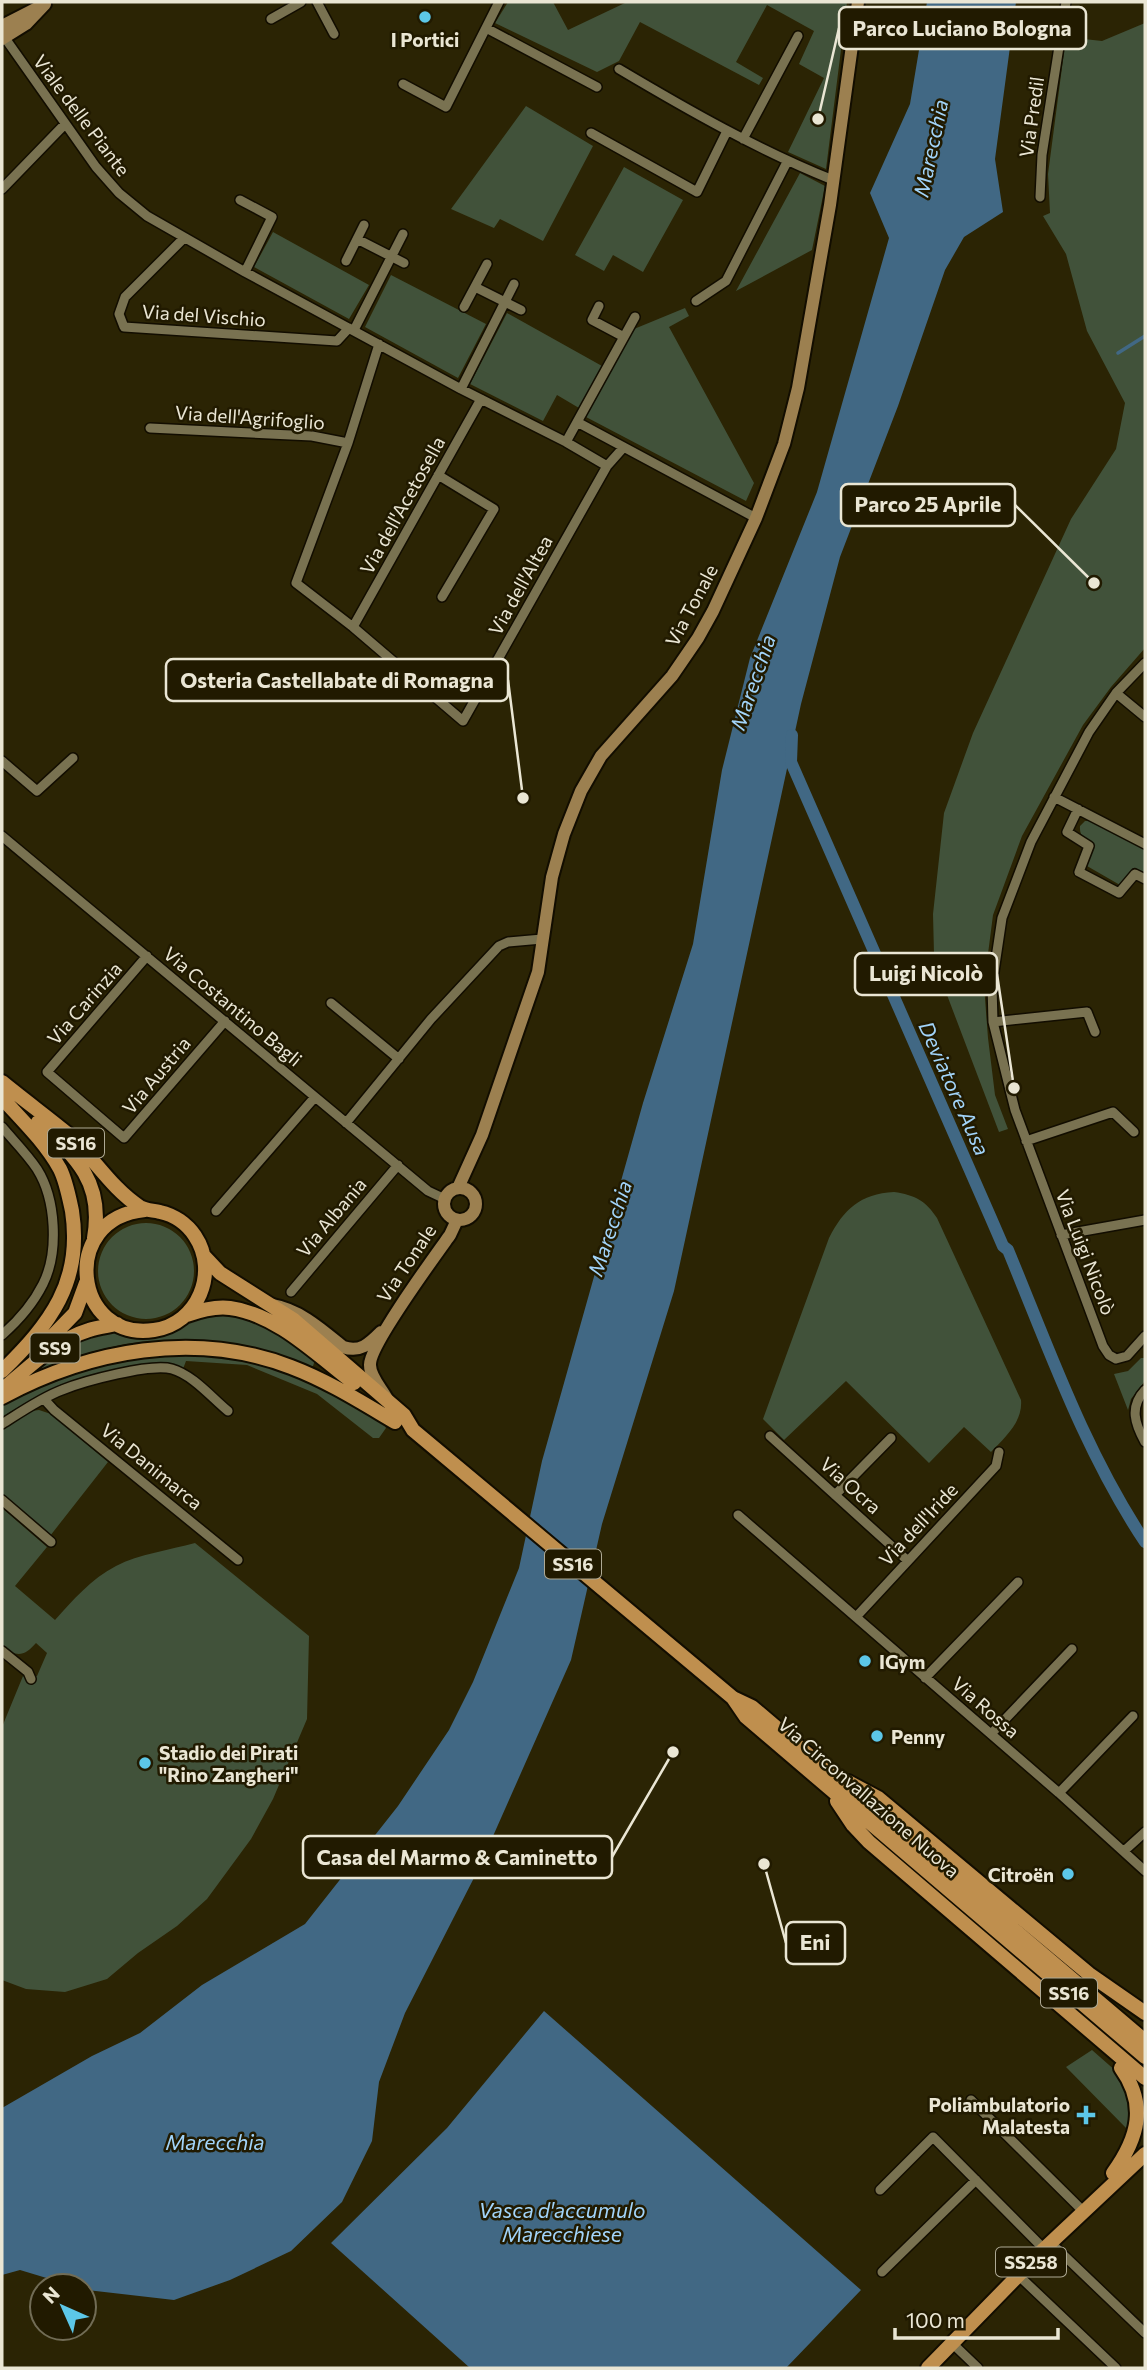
<svg xmlns="http://www.w3.org/2000/svg" width="1147" height="2370" viewBox="0 0 1147 2370" font-family="Commissioner,sans-serif">
  <rect width="100%" height="100%" fill="#2b2404"/>
  <path fill="#41523a" d="M 508,2 L 553,2 L 568,30 L 627,2 L 847,2 L 826,169 L 788,152 L 824,78 L 799,64 L 814,31 L 767,5 L 736,62 L 763,78 L 759,85 L 640,22 L 619,61 L 597,72 L 495,23 Z
    M 1145,23 L 1145,648 L 1111,687 L 1083,725 L 1022,836 L 993,915 L 984,985 L 988,1038 L 995,1095 L 1008,1129 L 999,1132 L 947,995 L 934,954 L 933,914 L 944,813 L 973,733 L 1071,519 L 1116,449 L 1125,403 L 1087,331 L 1066,254 L 1043,216 L 1050,213 L 1048,174 L 1066,37 L 1102,41 Z
    M 526,106 L 593,146 L 543,241 L 500,219 L 494,228 L 451,209 Z
    M 624,167 L 683,200 L 643,272 L 613,255 L 604,271 L 575,255 Z
    M 800,173 L 825,186 L 812,250 L 736,291 Z
    M 273,232 L 369,285 L 349,319 L 254,267 Z
    M 391,275 L 486,324 L 458,378 L 365,327 Z
    M 685,308 L 689,316 L 669,327 L 754,483 L 746,501 L 586,417 L 634,329 Z
    M 507,313 L 602,366 L 579,408 L 557,395 L 543,421 L 470,384 Z
    M 1085,821 L 1093,821 L 1145,850 L 1145,874 L 1134,868 L 1120,885 L 1087,866 L 1095,845 C 1086,840 1079,837 1080,826 Z
    M 894,1192 C 915,1195 926,1201 937,1218 L 1021,1400 C 1023,1422 1005,1437 991,1452 L 964,1427 L 929,1463 L 846,1381 L 784,1440 L 763,1419 L 829,1238 C 844,1209 860,1194 894,1192 Z
    M98 1271a48 48 0 1 1 96 0a48 48 0 1 1-96 0Z
    M 224,1312 L 273,1327 L 315,1360 L 313,1366 L 307,1367 C 270,1359 233,1348 196,1343 C 144,1335 85,1350 38,1372 L 34,1371 L 76,1339 L 110,1331 L 150,1336 L 195,1316 Z
    M 176,1352 L 248,1359 L 316,1381 L 384,1424 L 386,1428 L 379,1438 L 373,1438 L 317,1394 L 247,1365 L 186,1361 L 183,1369 C 179,1367 173,1364 168,1364 C 140,1361 87,1376 60,1386 C 40,1394 20,1406 2,1417 L 2,1401 L 69,1368 Z
    M 1141,1358 L 1145,1358 L 1145,1381 L 1131,1399 L 1128,1410 L 1114,1374 L 1128,1371 Z
    M 39,1410 L 51,1414 L 108,1462 L 50,1536 L 2,1495 L 2,1430 L 31,1411 Z
    M 2,1508 L 47,1547 L 15,1586 L 55,1620 C 73,1600 91,1579 116,1566 C 139,1554 170,1550 195,1543 L 309,1636 L 307,1719 L 273,1799 L 251,1839 L 207,1899 L 177,1926 L 138,1953 L 107,1979 L 65,1992 L 26,1989 L 2,1980 L 2,1727 L 23,1676 L 29,1680 L 37,1676 L 47,1653 L 36,1643 C 24,1657 16,1657 2,1646 Z
    M 1092,2050 L 1117,2072 L 1134,2107 L 1128,2130 L 1066,2067 Z"/>
  <path fill="#416884" d="M 927,2 L 1016,2 L 995,159 L 1003,212 L 964,237 L 945,270 L 898,406 L 840,557 L 801,704 L 674,1291 L 602,1524 L 571,1660 L 478,1870 L 405,2013 L 379,2082 L 372,2141 L 342,2202 L 291,2251 L 230,2280 L 174,2300 L 87,2290 L 84,2289 L 84,2286 L 73,2286 L 20,2270 L 2,2275 L 2,2108 L 92,2056 L 140,2033 L 202,1985 L 305,1924 L 398,1806 L 449,1730 L 473,1682 L 519,1568 L 542,1461 L 643,1103 L 693,944 L 722,770 L 750,658 L 817,492 L 889,238 L 870,193 L 910,104 Z
    M 544,2011 L 861,2290 L 786,2368 L 470,2368 L 331,2243 L 447,2128 Z"/>
  <g fill="none" stroke-linecap="round" stroke-linejoin="round">
    <path stroke="#416884" stroke-width="3.5" d="M 1118,353 L 1145,336"/>
    <path stroke="#416884" stroke-width="12" d="M 792,735 L 791,762 L 990,1216 L 1003,1246 L 1008,1250 C 1049,1349 1085,1452 1145,1542"/>
    <g stroke="#120d00" stroke-width="12">
      <path id="street" d="M 317,2 L 334,34
        M 271,19 L 301,2
        M 486,28 L 597,87
        M 5,38 L 96,167 L 119,193 L 147,216 L 245,272 L 461,389 L 566,442 L 607,466
        M 619,69 C 688,110 758,150 833,180
        M 403,84 L 446,107 L 499,2
        M 591,133 L 697,192 L 727,131
        M 743,139 L 798,36
        M 2,189 L 65,124
        M 1040,197 L 1042,155 L 1066,2
        M 240,200 L 272,217 L 245,272
        M 184,238 L 125,297 L 119,314 L 124,327 L 337,341 L 349,328
        M 357,239 L 404,263
        M 346,261 L 364,225
        M 475,287 L 521,310
        M 696,301 L 726,281 L 787,162
        M 599,306 L 592,320 L 624,337
        M 464,307 L 487,264
        M 354,330 L 403,234
        M 379,344 L 348,443 L 296,583 L 353,627 L 463,721 L 607,466 L 623,448
        M 461,389 L 514,284
        M 577,422 L 756,518
        M 150,428 L 312,436 L 348,443
        M 566,442 L 635,317
        M 438,475 L 494,509 L 442,597
        M 353,627 L 481,399
        M 1145,663 L 1116,693 L 1089,732 L 1031,842 L 1002,918 L 992,985 L 993,1022 L 1015,1110 L 1103,1346 L 1109,1355 L 1116,1359 L 1127,1356 L 1145,1336
        M 1116,693 L 1145,717
        M 2,761 L 37,791 L 73,758
        M 1054,797 L 1145,844
        M 1078,809 L 1067,832 L 1089,846 L 1079,872 L 1119,893 L 1135,874 L 1145,879
        M 2,836 L 428,1191 L 445,1199
        M 147,956 L 47,1072 L 124,1138 L 225,1021
        M 331,1003 L 399,1059
        M 993,1022 L 1087,1012 L 1095,1032
        M 346,1123 L 431,1019 L 499,946 L 508,942 L 542,939
        M 2,1127 C 13,1140 27,1154 37,1169 C 56,1199 59,1252 43,1284 C 33,1304 18,1321 2,1335
        M 1026,1141 L 1113,1112 L 1134,1132
        M 216,1211 L 315,1097
        M 1061,1235 L 1145,1220
        M 291,1292 L 398,1165
        M 1145,1390 C 1129,1407 1135,1424 1145,1442
        M 44,1399 L 54,1410 L 238,1560
        M 2,1424 C 21,1412 41,1398 62,1390 C 84,1381 151,1363 172,1369 C 193,1375 212,1398 228,1411
        M 770,1436 L 908,1561
        M 835,1495 L 891,1438
        M 2,1500 L 51,1542
        M 738,1515 L 1059,1793 L 1145,1871
        M 856,1617 L 996,1466 L 999,1452
        M 2,1651 L 28,1672 L 31,1679
        M 925,1678 L 1018,1582
        M 991,1734 L 1072,1649
        M 1059,1793 L 1133,1716
        M 1124,1851 L 1145,1832
        M 971,2100 L 1083,2211
        M 880,2190 L 933,2137 L 1044,2249
        M 1051,2243 L 1145,2333
        M 882,2272 L 976,2180
        M 1018,2275 L 1116,2368
        M 953,2344 L 978,2368"/>
    </g>
    <g stroke="#120d00" stroke-width="16">
      <path id="secondary" d="M 2,26 L 37,8
        M 2,39 L 26,24 L 45,4
        M444 1204a16 16 0 1 1 32 0a16 16 0 1 1-32 0Z
        M 458,1188 L 482,1135 L 538,972 L 552,877 L 564,834 L 581,791 L 601,756 L 672,676 L 698,638 L 713,611 L 756,518 L 784,444 L 798,388 L 830,205 L 858,2
        M 272,1305 C 300,1310 321,1329 343,1347 C 360,1353 369,1344 381,1332
        M 387,1399 C 382,1389 370,1377 370,1365 C 369,1346 435,1256 450,1235 L 457,1220"/>
    </g>
    <g stroke="#120d00" stroke-width="18">
      <path id="primary" d="M 2,1082 C 24,1100 47,1117 69,1135 C 94,1158 111,1188 140,1207 C 147,1211 153,1210 160,1212 C 174,1215 187,1224 195,1236 C 219,1272 198,1324 154,1330 C 74,1342 58,1218 145,1210
        M 2,1098 C 22,1120 45,1142 60,1169 C 66,1181 69,1197 72,1211 C 83,1282 50,1324 2,1371
        M 38,1122 C 76,1157 104,1182 94,1238
        M 204,1256 L 220,1273 L 294,1320 L 404,1415 L 413,1430 L 733,1698 L 752,1707 L 1145,2041
        M 187,1315 C 201,1310 215,1306 230,1308 C 277,1314 317,1355 354,1383
        M 40,1349 L 75,1313 L 86,1283
        M 2,1390 C 28,1368 56,1340 89,1330 C 98,1327 108,1326 117,1324
        M 2,1397 C 89,1350 195,1330 291,1367 C 328,1381 361,1402 395,1422
        M 733,1698 L 746,1717 L 1145,2057
        M 848,1782 L 878,1798 L 1089,1974 L 1145,2013
        M 837,1801 L 853,1825 L 869,1842 L 1145,2078
        M 1113,2173 C 1139,2137 1147,2104 1121,2068
        M 928,2368 L 1044,2249 L 1145,2154"/>
    </g>
    <use href="#street" stroke="#797251" stroke-width="9"/>
    <use href="#secondary" stroke="#9c8050" stroke-width="12"/>
    <use href="#primary" stroke="#bf8f4e" stroke-width="14"/>
  </g>
  <g fill="#5cc7e8" stroke="#211a00" stroke-width="2.5">
    <circle cx="425" cy="17" r="7"/>
    <circle cx="865" cy="1661" r="7"/>
    <circle cx="877" cy="1736" r="7"/>
    <circle cx="145" cy="1763" r="7"/>
    <circle cx="1068" cy="1874" r="7"/>
    <path d="M1082.5 2104.5h7v7h7v7h-7v7h-7v-7h-7v-7h7z"/>
  </g>
  <g text-anchor="middle" dominant-baseline="central" stroke-width="5" stroke-linejoin="round" paint-order="stroke">
    <g fill="#211a00" stroke="#aea994" stroke-width="2">
      <rect x="48" y="1128.5" width="56" height="29" rx="5"/>
      <rect x="30.5" y="1333.5" width="49" height="29" rx="5"/>
      <rect x="545" y="1549.5" width="56" height="29" rx="5"/>
      <rect x="1041" y="1978.5" width="56" height="29" rx="5"/>
      <rect x="996" y="2247.5" width="70" height="29" rx="5"/>
    </g>
    <g font-size="18" font-weight="bold" fill="#eae6d4">
      <text x="76" y="1143">SS16</text>
      <text x="55" y="1348">SS9</text>
      <text x="573" y="1564">SS16</text>
      <text x="1069" y="1993">SS16</text>
      <text x="1031" y="2262">SS258</text>
    </g>
    <g font-size="19" font-weight="bold" fill="#eae6d4" stroke="#211a00" text-anchor="start">
      <text x="425" y="39" text-anchor="middle">I Portici</text>
      <text x="879" y="1661">IGym</text>
      <text x="891" y="1736">Penny</text>
      <text x="159" y="1752">Stadio dei Pirati<tspan x="159" dy="22">"Rino Zangheri"</tspan></text>
      <text x="1054" y="1874" text-anchor="end">Citroën</text>
      <text x="1070" y="2104" text-anchor="end">Poliambulatorio<tspan x="1070" dy="22">Malatesta</tspan></text>
    </g>
    <g font-size="19" fill="#eae6d4" stroke="#211a00">
      <text transform="translate(82 115) rotate(53)">Viale delle Piante</text>
      <text transform="translate(1031 117) rotate(-82)">Via Predil</text>
      <text transform="translate(204 315) rotate(4)">Via del Vischio</text>
      <text transform="translate(250 417) rotate(4)">Via dell'Agrifoglio</text>
      <text transform="translate(402 505) rotate(-61)">Via dell'Acetosella</text>
      <text transform="translate(520 585) rotate(-61)">Via dell'Altea</text>
      <text transform="translate(691 605) rotate(-62)">Via Tonale</text>
      <text transform="translate(84 1003) rotate(-49)">Via Carinzia</text>
      <text transform="translate(233 1006) rotate(40)">Via Costantino Bagli</text>
      <text transform="translate(156 1075) rotate(-50)">Via Austria</text>
      <text transform="translate(331 1217) rotate(-50)">Via Albania</text>
      <text transform="translate(1086 1252) rotate(69)">Via Luigi Nicolò</text>
      <text transform="translate(406 1263) rotate(-56)">Via Tonale</text>
      <text transform="translate(152 1466) rotate(39)">Via Danimarca</text>
      <text transform="translate(851 1485) rotate(42)">Via Ocra</text>
      <text transform="translate(918 1524) rotate(-47)">Via dell'Iride</text>
      <text transform="translate(986 1707) rotate(41)">Via Rossa</text>
      <text transform="translate(869 1797) rotate(41)">Via Circonvallazione Nuova</text>
    </g>
    <g font-size="21" font-style="italic" fill="#a2d4f9" stroke="#211a00">
      <text transform="translate(930 148) rotate(-78)">Marecchia</text>
      <text transform="translate(752 682) rotate(-71)">Marecchia</text>
      <text transform="translate(955 1088) rotate(66)">Deviatore Ausa</text>
      <text transform="translate(609 1228) rotate(-72)">Marecchia</text>
      <text x="215" y="2141">Marecchia</text>
      <text x="562" y="2209">Vasca d'accumulo<tspan x="562" dy="24">Marecchiese</tspan></text>
    </g>
  </g>
  <path fill="none" stroke="#eae6d4" stroke-width="2.5" d="M818 119L839 28M1094 583L1015 505M523 798L508 680M1014 1088L997 974M673 1752L612 1857M764 1864L786 1943"/>
  <g fill="#eae6d4" stroke="#211a00" stroke-width="2.5">
    <circle cx="818" cy="119" r="7"/>
    <circle cx="1094" cy="583" r="7"/>
    <circle cx="523" cy="798" r="7"/>
    <circle cx="1014" cy="1088" r="7"/>
    <circle cx="673" cy="1752" r="7"/>
    <circle cx="764" cy="1864" r="7"/>
  </g>
  <g fill="#211a00" stroke="#eae6d4" stroke-width="2.5">
    <rect x="839" y="7" width="247" height="42" rx="7"/>
    <rect x="841" y="484" width="174" height="42" rx="7"/>
    <rect x="166" y="659" width="342" height="42" rx="7"/>
    <rect x="855" y="953" width="142" height="42" rx="7"/>
    <rect x="303" y="1836" width="309" height="42" rx="7"/>
    <rect x="786" y="1922" width="59" height="42" rx="7"/>
  </g>
  <g font-size="21" text-anchor="middle" font-weight="bold" fill="#eae6d4">
    <text x="962" y="36">Parco Luciano Bologna</text>
    <text x="928" y="512">Parco 25 Aprile</text>
    <text x="337" y="688">Osteria Castellabate di Romagna</text>
    <text x="926" y="981">Luigi Nicolò</text>
    <text x="457" y="1865">Casa del Marmo &amp; Caminetto</text>
    <text x="815" y="1950">Eni</text>
  </g>
  <rect width="1147" height="2370" fill="none" stroke="#eae6d4" stroke-width="7"/>
  <g transform="translate(63 2307) rotate(315)"><circle r="33" fill="#211a00" stroke="#716c55" stroke-width="2"/>
  <path d="M0-5L12 26L0 18L-12 26Z" fill="#5cc7e8"/>
  <text y="-10" font-size="19" font-weight="bold" text-anchor="middle" fill="#eae6d4">N</text>
  </g>
  <path d="M895 2328v10h163v-10" fill="none" stroke="#eae6d4" stroke-width="3.5"/>
  <text x="906" y="2328" font-size="21" fill="#eae6d4" stroke="#211a00" stroke-width="5" paint-order="stroke">100 m</text>
</svg>
